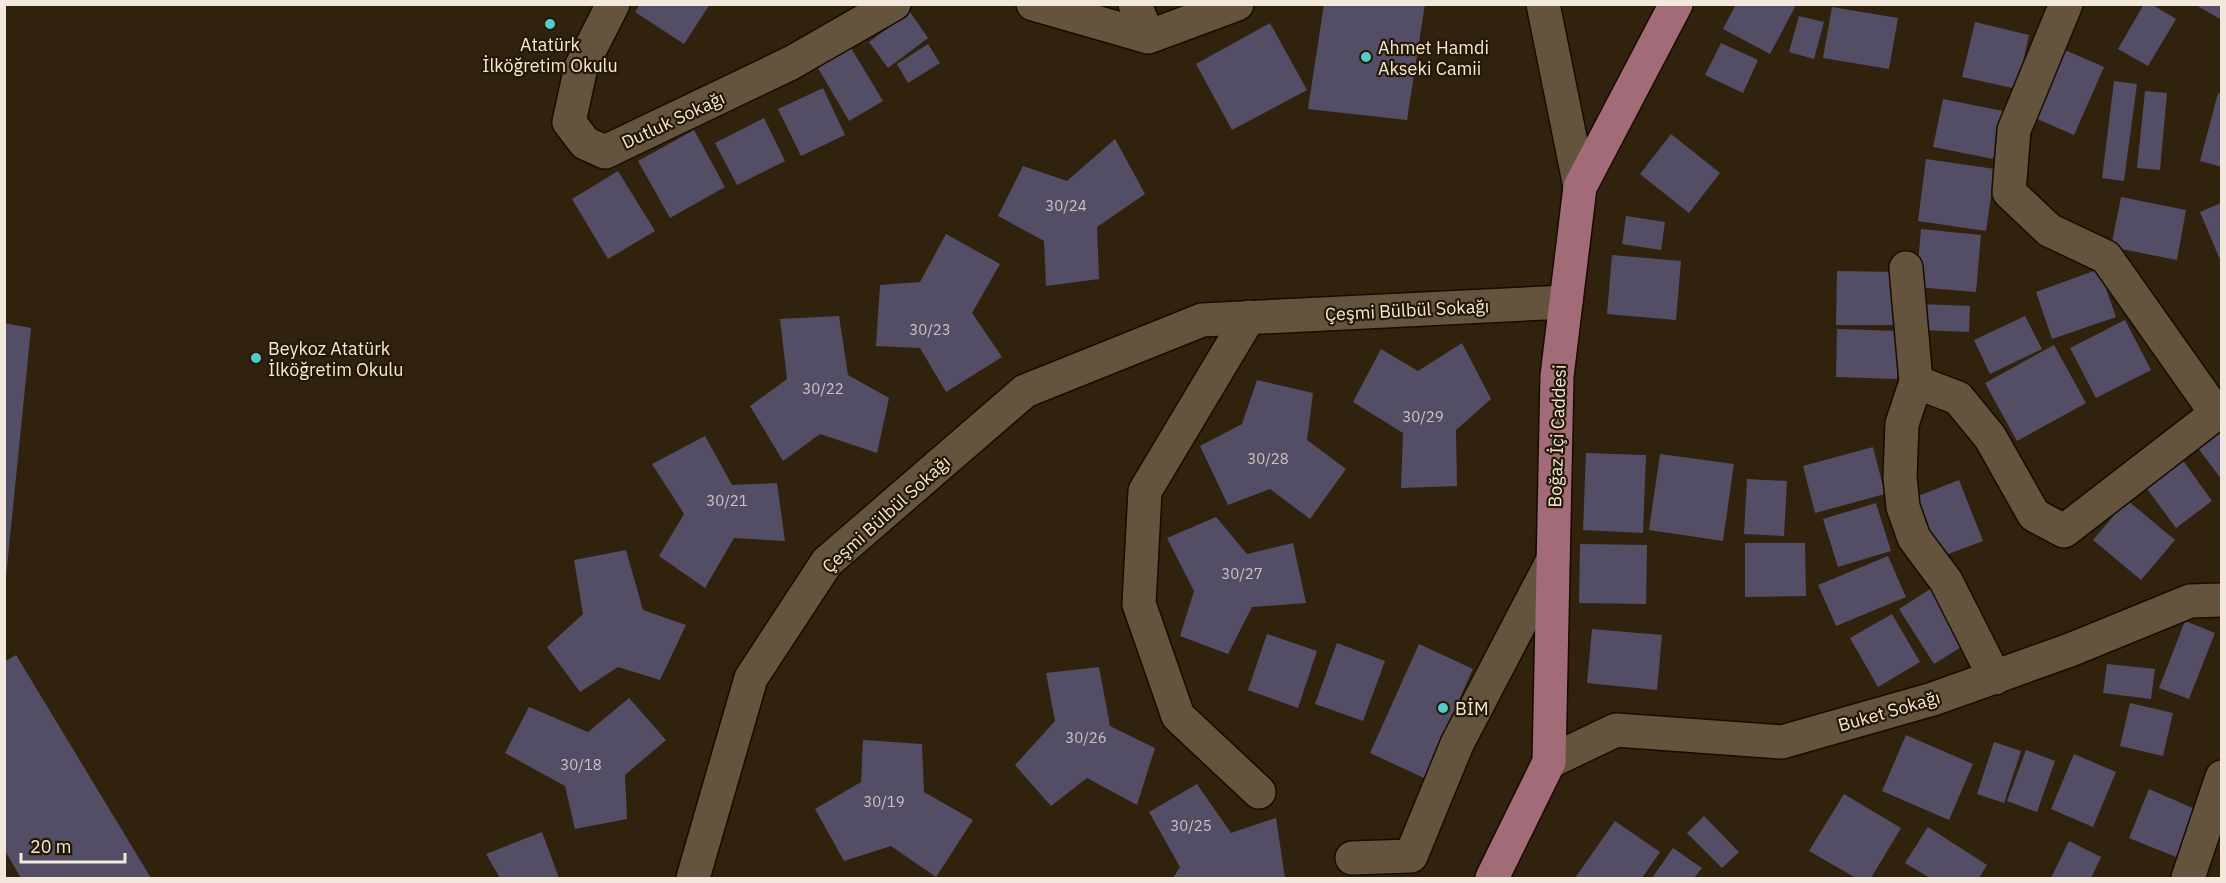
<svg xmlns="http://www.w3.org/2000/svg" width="2226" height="883" viewBox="0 0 2226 883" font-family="'IBM Plex Sans',sans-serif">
  <rect width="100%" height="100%" fill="#30220d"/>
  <path fill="#534e66" d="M 640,4 L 710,4 L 684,44 L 635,12 Z
    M 1324,4 L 1425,4 L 1407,120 L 1308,109 Z
    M 1736,4 L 1790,4 L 1795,7 L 1770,54 L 1723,29 Z
    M 2144,4 L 2151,4 L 2176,19 L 2148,66 L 2118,49 Z
    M 2194,4 L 2222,4 L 2222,20 Z
    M 1832,7 L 1898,18 L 1889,69 L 1823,58 Z
    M 910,12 L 928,38 L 888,68 L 869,42 Z
    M 1799,16 L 1824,22 L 1814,59 L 1789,52 Z
    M 1975,22 L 2029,35 L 2017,89 L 1962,77 Z
    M 1270,23 L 1307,90 L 1232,130 L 1196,64 Z
    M 1721,43 L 1758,60 L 1743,93 L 1705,75 Z
    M 928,44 L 940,63 L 908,83 L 897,64 Z
    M 2058,47 L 2104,67 L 2074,135 L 2028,115 Z
    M 851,48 L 883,101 L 849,121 L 818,68 Z
    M 2114,81 L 2137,84 L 2124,181 L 2102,178 Z
    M 823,88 L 845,135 L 801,156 L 778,109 Z
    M 2145,91 L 2167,93 L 2160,170 L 2137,168 Z
    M 2218,93 L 2222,94 L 2222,167 L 2200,161 Z
    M 1943,99 L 2003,111 L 1993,159 L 1933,147 Z
    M 764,118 L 785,161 L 737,185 L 715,143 Z
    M 694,130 L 725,187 L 670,218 L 638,161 Z
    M 1671,134 L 1720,173 L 1689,213 L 1640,174 Z
    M 1115,139 L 1145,194 L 1097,227 L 1099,279 L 1046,286 L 1044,241 L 998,216 L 1023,166 L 1067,181 Z
    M 1926,159 L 1995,169 L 1986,231 L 1918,221 Z
    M 618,171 L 655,231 L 608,259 L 572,199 Z
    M 2121,197 L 2186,210 L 2177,260 L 2111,247 Z
    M 2221,203 L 2221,262 L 2200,212 Z
    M 1626,216 L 1665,222 L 1661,250 L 1622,244 Z
    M 1921,229 L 1981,235 L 1976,292 L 1916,287 Z
    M 946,234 L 1000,264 L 972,313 L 1002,357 L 946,392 L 920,348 L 876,346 L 880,285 L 920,282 Z
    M 1612,255 L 1681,261 L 1676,320 L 1607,314 Z
    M 2099,269 L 2116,317 L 2052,339 L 2036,292 Z
    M 1837,271 L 1899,272 L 1899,325 L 1836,325 Z
    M 1921,304 L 1970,306 L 1969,332 L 1920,330 Z
    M 839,316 L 848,375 L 889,398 L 877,453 L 820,434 L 783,461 L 750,406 L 787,379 L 780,319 Z
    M 2025,316 L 2042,349 L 1990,374 L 1974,340 Z
    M 2125,320 L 2151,370 L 2096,398 L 2070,348 Z
    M 4,323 L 31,328 L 6,577 L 4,576 Z
    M 1837,329 L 1899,331 L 1897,379 L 1836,377 Z
    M 1462,343 L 1491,399 L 1456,430 L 1457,486 L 1401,488 L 1403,433 L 1353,402 L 1381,349 L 1418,371 Z
    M 2054,345 L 2086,403 L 2017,441 L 1985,383 Z
    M 1257,380 L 1313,393 L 1307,440 L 1346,469 L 1310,519 L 1270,489 L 1228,505 L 1200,446 L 1242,424 Z
    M 2222,425 L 2222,480 L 2195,444 Z
    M 705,436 L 732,485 L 777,483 L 785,541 L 734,538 L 705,588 L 659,556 L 684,514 L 652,464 Z
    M 1873,447 L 1885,494 L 1815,513 L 1803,466 Z
    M 1586,453 L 1646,455 L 1643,533 L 1583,530 Z
    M 1660,454 L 1734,464 L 1723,541 L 1649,530 Z
    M 2182,459 L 2212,501 L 2176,528 L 2145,486 Z
    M 1747,479 L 1787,481 L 1784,536 L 1744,534 Z
    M 1959,480 L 1983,541 L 1938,558 L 1913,498 Z
    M 2127,500 L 2175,540 L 2141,580 L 2093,540 Z
    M 1876,503 L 1891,551 L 1838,567 L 1823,519 Z
    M 1216,517 L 1247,554 L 1293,543 L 1306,603 L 1252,607 L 1228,654 L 1180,636 L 1194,591 L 1167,538 Z
    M 1745,543 L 1805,543 L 1806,596 L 1745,597 Z
    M 1580,544 L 1647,545 L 1646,604 L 1579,603 Z
    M 626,550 L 643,610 L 686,625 L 660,680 L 618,667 L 580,692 L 547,647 L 583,614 L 574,560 Z
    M 1888,556 L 1906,597 L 1836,626 L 1818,585 Z
    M 1935,586 L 1971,641 L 1934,664 L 1899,609 Z
    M 1892,614 L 1920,662 L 1878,687 L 1850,638 Z
    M 2185,621 L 2215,633 L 2189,699 L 2159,688 Z
    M 1592,629 L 1662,635 L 1657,690 L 1587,683 Z
    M 1267,634 L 1317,651 L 1298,708 L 1248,690 Z
    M 1337,643 L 1385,661 L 1363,721 L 1315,704 Z
    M 1419,644 L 1473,669 L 1424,778 L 1370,753 Z
    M 16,655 L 151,878 L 21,878 L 4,849 L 4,662 Z
    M 2107,664 L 2155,669 L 2151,699 L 2103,693 Z
    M 1099,667 L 1110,726 L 1155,748 L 1137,805 L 1087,778 L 1051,806 L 1015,765 L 1055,721 L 1046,673 Z
    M 629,698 L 666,740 L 625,775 L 627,819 L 575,829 L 565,786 L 505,753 L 529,707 L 588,732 Z
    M 2130,703 L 2173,713 L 2163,756 L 2120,746 Z
    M 1906,735 L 1973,764 L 1949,820 L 1882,791 Z
    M 863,740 L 922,744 L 924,792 L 973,820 L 936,877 L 891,846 L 844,861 L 815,809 L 861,782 Z
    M 1994,742 L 2021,751 L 2004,803 L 1977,794 Z
    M 2026,750 L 2055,761 L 2037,812 L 2007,801 Z
    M 2074,754 L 2116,772 L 2093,827 L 2051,809 Z
    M 1197,784 L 1231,833 L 1276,818 L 1285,878 L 1173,878 L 1180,867 L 1149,812 Z
    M 2149,789 L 2195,809 L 2176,857 L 2129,838 Z
    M 1844,794 L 1901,828 L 1871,878 L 1856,878 L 1809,851 Z
    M 1704,816 L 1739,852 L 1722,868 L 1687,833 Z
    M 1615,821 L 1660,852 L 1642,878 L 1575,878 Z
    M 1928,827 L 1987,865 L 1979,878 L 1930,878 L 1905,863 Z
    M 542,832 L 559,878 L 500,878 L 486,854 Z
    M 2069,841 L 2101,857 L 2091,878 L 2051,878 Z
    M 1673,848 L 1702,868 L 1694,878 L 1652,878 Z"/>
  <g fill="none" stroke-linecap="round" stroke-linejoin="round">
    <g stroke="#180b00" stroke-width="36">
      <path id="minor" d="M 613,4 L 581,67 L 569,122 L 585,143 L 605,152 L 791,63 L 894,4
        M 1033,4 L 1148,37 L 1237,4
        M 1135,4 L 1148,37
        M 1543,4 L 1580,187
        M 2066,4 L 2014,130 L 2009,192 L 2049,230 L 2106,257 L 2216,413
        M 1906,268 L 1916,382
        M 1249,317 L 1145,491 L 1139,604 L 1178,716 L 1259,792
        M 1995,678 L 1946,581 L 1914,538 L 1903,507 L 1900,477 L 1902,424 L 1916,382 L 1958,398 L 1990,437 L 2034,515 L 2064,531 L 2222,409
        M 1549,762 L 1616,730 L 1782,742 L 1933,699 L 2070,650 L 2190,601 L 2222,600
        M 1352,858 L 1411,856 L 1457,744 L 1553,560
        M 693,878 L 751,678 L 827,562 L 1025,391 L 1202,320 L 1566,302
        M 2188,878 L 2222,777"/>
    </g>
    <g stroke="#180b00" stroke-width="36">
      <path id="primary" d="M 1492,878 L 1549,762 L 1557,376 L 1580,187 L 1676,4"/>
    </g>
    <use href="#minor" stroke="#64543d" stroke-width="33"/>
    <use href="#primary" stroke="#a16b78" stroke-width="33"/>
  </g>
  <g fill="#52cdce" stroke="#261904" stroke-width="2">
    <circle cx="550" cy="24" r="6"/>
    <circle cx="1366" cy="57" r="6"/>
    <circle cx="256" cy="358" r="6"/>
    <circle cx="1443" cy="708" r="6"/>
  </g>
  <g text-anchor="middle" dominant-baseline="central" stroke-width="4.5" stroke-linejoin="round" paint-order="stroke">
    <g font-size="15" fill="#cac2be">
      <text x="1066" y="205">30/24</text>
      <text x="930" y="329">30/23</text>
      <text x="823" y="388">30/22</text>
      <text x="1423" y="416">30/29</text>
      <text x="1268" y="458">30/28</text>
      <text x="727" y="500">30/21</text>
      <text x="1242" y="573">30/27</text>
      <text x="1086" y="737">30/26</text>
      <text x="581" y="764">30/18</text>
      <text x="884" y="801">30/19</text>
      <text x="1191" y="825">30/25</text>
    </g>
    <g font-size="18" fill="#f2e9dc" stroke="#261904" text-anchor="start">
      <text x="550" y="44" text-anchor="middle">Atatürk<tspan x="550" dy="21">İlköğretim Okulu</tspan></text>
      <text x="1378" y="47">Ahmet Hamdi<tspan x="1378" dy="21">Akseki Camii</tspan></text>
      <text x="268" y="348">Beykoz Atatürk<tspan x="268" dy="21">İlköğretim Okulu</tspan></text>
      <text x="1455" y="708">BİM</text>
    </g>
    <g font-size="18" fill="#f2e9dc" stroke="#261904">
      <text transform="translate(673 120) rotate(-25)">Dutluk Sokağı</text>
      <text transform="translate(1407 310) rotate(-3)">Çeşmi Bülbül Sokağı</text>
      <text transform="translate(1557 436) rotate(-88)">Boğaz İçi Caddesi</text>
      <text transform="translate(886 514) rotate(-42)">Çeşmi Bülbül Sokağı</text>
      <text transform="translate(1889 711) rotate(-16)">Buket Sokağı</text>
    </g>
  </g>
  <rect width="2226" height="883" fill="none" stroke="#f2e9dc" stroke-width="12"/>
  <path d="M21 853v9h104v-9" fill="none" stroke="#f2e9dc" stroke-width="3"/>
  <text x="30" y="853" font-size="18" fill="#f2e9dc" stroke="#261904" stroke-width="4.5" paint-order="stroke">20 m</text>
</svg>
